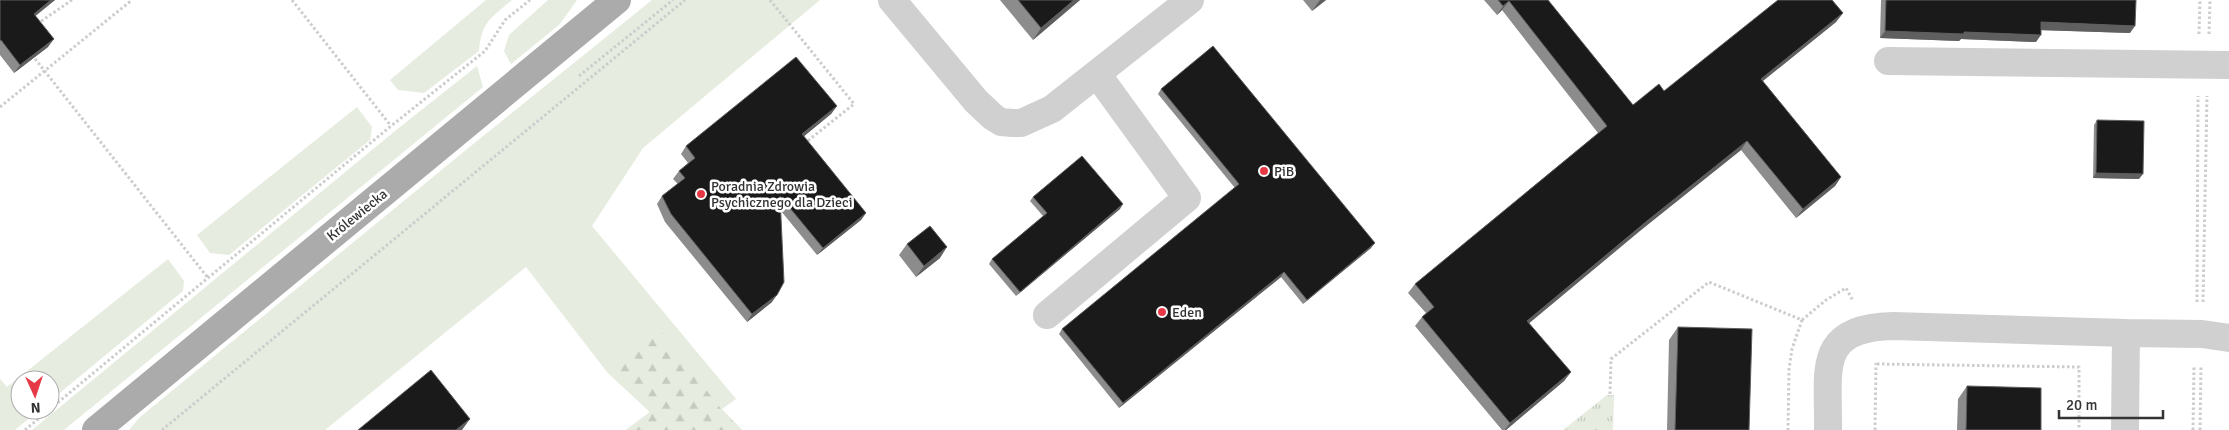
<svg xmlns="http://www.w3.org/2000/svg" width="2229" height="430" viewBox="0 0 2229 430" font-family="Signika,sans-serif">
  <defs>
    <pattern id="forest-firs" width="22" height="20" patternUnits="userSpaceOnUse" patternTransform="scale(1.25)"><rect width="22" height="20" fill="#e6ecdf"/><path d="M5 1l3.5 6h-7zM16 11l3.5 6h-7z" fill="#c6cbc0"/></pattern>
    <pattern id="park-tufts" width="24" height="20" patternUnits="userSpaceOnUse" patternTransform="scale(1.25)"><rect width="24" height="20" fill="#e6ecdf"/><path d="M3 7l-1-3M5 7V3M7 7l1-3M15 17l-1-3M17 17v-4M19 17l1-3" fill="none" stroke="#c6cbc0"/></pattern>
  </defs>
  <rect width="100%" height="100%" fill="#fff"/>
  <path fill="#e6ecdf" d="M 486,0 L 512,0 C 492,17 481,22 479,51 L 424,93 L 398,90 L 390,80 Z
    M 548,0 L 577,0 L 559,25 L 511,64 L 504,51 L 509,35 Z
    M 652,0 L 820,0 L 643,148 L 592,226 L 736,399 L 722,409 L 742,430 L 626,430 L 650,412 L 607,372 L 526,267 L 325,430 L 129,430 L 140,417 L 173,390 L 472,145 Z
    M 477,66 L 483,87 L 64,430 L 32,430 L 395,131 Z
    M 357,107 L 372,127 L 370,140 L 229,255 L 210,253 L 197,235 Z
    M 168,259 L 184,281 L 183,291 L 50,401 L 50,380 L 20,380 L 20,410 L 39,410 L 15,430 L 0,430 L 0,379 L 7,387 Z"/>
  <path fill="url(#forest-firs)" d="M 661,331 L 721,409 L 742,430 L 626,430 L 650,412 L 607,372 Z"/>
  <path fill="url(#park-tufts)" d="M 1607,395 L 1614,395 L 1613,430 L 1563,430 Z"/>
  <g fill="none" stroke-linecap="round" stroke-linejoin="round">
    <path stroke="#cdcdcd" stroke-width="3" stroke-dasharray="2.5 2.5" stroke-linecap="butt" d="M 292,0 L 391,126
      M 770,0 L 854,104 L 805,143
      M 37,24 L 72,0
      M 2199,34 L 2200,0
      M 2209,34 L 2210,0
      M 32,55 L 208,278
      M 579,76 L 673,0
      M 0,107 L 132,0
      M 2197,302 L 2198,96
      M 2203,302 L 2207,96
      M 1802,320 L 1826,300 L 1846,288 L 1853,301
      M 1877,364 L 2079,367 L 2079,430
      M 1610,394 L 1611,359 L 1709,282 L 1802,320 L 1792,349 L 1789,369 L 1788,430
      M 50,409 L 391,126 L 485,51 L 505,20 L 530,0
      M 25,430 L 49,410
      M 162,430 L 685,0
      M 1875,430 L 1876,363
      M 2193,430 L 2194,366
      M 2200,430 L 2201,366"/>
    <path stroke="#d0d0d0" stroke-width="28" d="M 892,0 L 976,101 L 993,117 L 1001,122 L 1012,123 L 1021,123 L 1052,109 L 1190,0
      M 1888,61 L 2229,65
      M 1047,315 L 1187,198 L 1097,74
      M 1828,430 C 1829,370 1815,328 1893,326 L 2126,333
      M 2125,430 L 2126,333 L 2202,334 L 2229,338"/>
    <path stroke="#ababab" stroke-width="28" d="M 96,430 L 617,0"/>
  </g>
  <path fill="#8c8c8c" d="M 0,0 L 55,0 L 35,16 L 48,47 L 14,73 L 0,55 Z
    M 1000,0 L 1080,0 L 1033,40 Z
    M 1303,0 L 1326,0 L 1312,11 Z
    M 1484,0 L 1548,0 L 1633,105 L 1843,13 L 1836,22 L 1763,81 L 1841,177 L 1835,186 L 1796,218 L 1741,150 L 1641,230 L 1529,323 L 1571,372 L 1564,381 L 1506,430 L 1502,430 L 1415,326 L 1422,317 L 1426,313 L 1408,293 L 1415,284 L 1598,133 L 1502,10 L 1497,15 Z
    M 1881,0 L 2136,0 L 2130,33 L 2041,30 L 2036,42 L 1961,39 L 1959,41 L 1880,38 Z
    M 1161,89 L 1371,248 L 1303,304 L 1281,277 L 1119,408 L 1059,334 L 1062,329 L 1235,188 L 1158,94 Z
    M 837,106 L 831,114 L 804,136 L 866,213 L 861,220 L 817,255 L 781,211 L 772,302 L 747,322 L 665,222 L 657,204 L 662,196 L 678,184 L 673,179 L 679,171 L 688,163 L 681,154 L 686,146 Z
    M 2097,120 L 2139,179 L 2093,178 L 2094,125 Z
    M 1033,197 L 1120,209 L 1016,296 L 989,264 L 992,259 L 1043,216 L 1030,201 Z
    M 907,244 L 940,258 L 916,277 L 899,255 Z
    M 1678,327 L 1749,430 L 1667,430 L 1669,340 Z
    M 1967,386 L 2041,430 L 1957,430 L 1958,399 Z"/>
  <path fill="#5f5f5f" d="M 51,0 L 55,0 L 28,22 L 34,14 Z
    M 1074,0 L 1080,0 L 1033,40 L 1041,28 Z
    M 1320,0 L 1326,0 L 1312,11 Z
    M 1509,1 L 1502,10 L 1497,15 L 1503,6 Z
    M 1843,13 L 1836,22 L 1754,88 L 1761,79 Z
    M 2041,22 L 2135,26 L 2130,33 L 2036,30 Z
    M 1885,31 L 1964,32 L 2041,35 L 2036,42 L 1961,39 L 1959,41 L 1880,38 Z
    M 54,39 L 48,47 L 14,73 L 20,65 Z
    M 837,106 L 831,114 L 797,142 L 802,134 Z
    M 1747,141 L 1741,150 L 1641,230 L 1521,330 L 1527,321 L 1647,221 Z
    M 2096,173 L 2143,174 L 2139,179 L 2093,178 Z
    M 1841,177 L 1835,186 L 1796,218 L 1803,209 Z
    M 1123,204 L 1120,209 L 1016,296 L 1020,292 Z
    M 866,213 L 861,220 L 817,255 L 823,248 Z
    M 1375,243 L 1371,248 L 1303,304 L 1307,300 Z
    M 947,247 L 940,258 L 916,277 L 924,266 Z
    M 1284,272 L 1281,277 L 1119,408 L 1123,403 Z
    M 777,295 L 772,302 L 747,322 L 752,314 Z
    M 1571,372 L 1564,381 L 1506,430 L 1505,430 L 1510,423 Z
    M 470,419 L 462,430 L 456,430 Z"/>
  <path fill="#1a1a1a" stroke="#5f5f5f" d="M 0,0 L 51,0 L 34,14 L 54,39 L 20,65 L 1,40 L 0,41 Z
    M 1018,0 L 1074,0 L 1041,28 Z
    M 1498,0 L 1548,0 L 1633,105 L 1659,84 L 1664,91 L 1778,0 L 1832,0 L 1843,13 L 1761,79 L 1841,177 L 1803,209 L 1747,141 L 1647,221 L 1527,321 L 1571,372 L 1510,423 L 1422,317 L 1434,307 L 1415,284 L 1607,126 L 1509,1 L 1503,6 Z
    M 1886,0 L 2136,0 L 2135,26 L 2041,22 L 2041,35 L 1964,32 L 1964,34 L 1885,31 Z
    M 1213,46 L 1375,243 L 1307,300 L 1284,272 L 1123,403 L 1062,329 L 1239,184 L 1161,89 Z
    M 796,57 L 837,106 L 802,134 L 866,213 L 823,248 L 780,196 L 784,282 L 777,295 L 752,314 L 671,214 L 662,196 L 685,178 L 679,171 L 695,158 L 686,146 Z
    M 2097,120 L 2144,121 L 2143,174 L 2096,173 Z
    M 1082,156 L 1123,204 L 1020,292 L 992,259 L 1047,213 L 1033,197 Z
    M 930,226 L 947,247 L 924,266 L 907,244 Z
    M 1678,327 L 1752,329 L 1749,430 L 1675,430 Z
    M 431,370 L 470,419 L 456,430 L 358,430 Z
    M 1967,386 L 2041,388 L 2041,430 L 1966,430 Z"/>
  <g fill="#e63946" stroke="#fff" stroke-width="2">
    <circle cx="1264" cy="171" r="5"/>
    <circle cx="701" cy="194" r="5"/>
    <circle cx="1162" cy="312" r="5"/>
  </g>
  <g text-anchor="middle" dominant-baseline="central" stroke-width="5" stroke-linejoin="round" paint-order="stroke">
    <g font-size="14" fill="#333" stroke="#fff" text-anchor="start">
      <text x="1274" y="171">PiB</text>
      <text x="711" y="186">Poradnia Zdrowia<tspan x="711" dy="16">Psychicznego dla Dzieci</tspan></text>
      <text x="1172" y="312">Eden</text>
    </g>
    <g font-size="14" fill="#333" stroke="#fff">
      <text transform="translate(357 215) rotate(-39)">Królewiecka</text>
    </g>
  </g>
  <g transform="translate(35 395) rotate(177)"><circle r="24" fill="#ffffff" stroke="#adadad"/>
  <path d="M0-4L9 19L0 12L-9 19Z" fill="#e63946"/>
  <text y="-8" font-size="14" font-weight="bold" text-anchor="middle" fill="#333333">N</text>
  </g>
  <path d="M2059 410v8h104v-8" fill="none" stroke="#333333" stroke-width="2.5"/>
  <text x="2066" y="410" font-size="15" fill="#333333" stroke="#ffffff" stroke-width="4" paint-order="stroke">20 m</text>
</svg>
